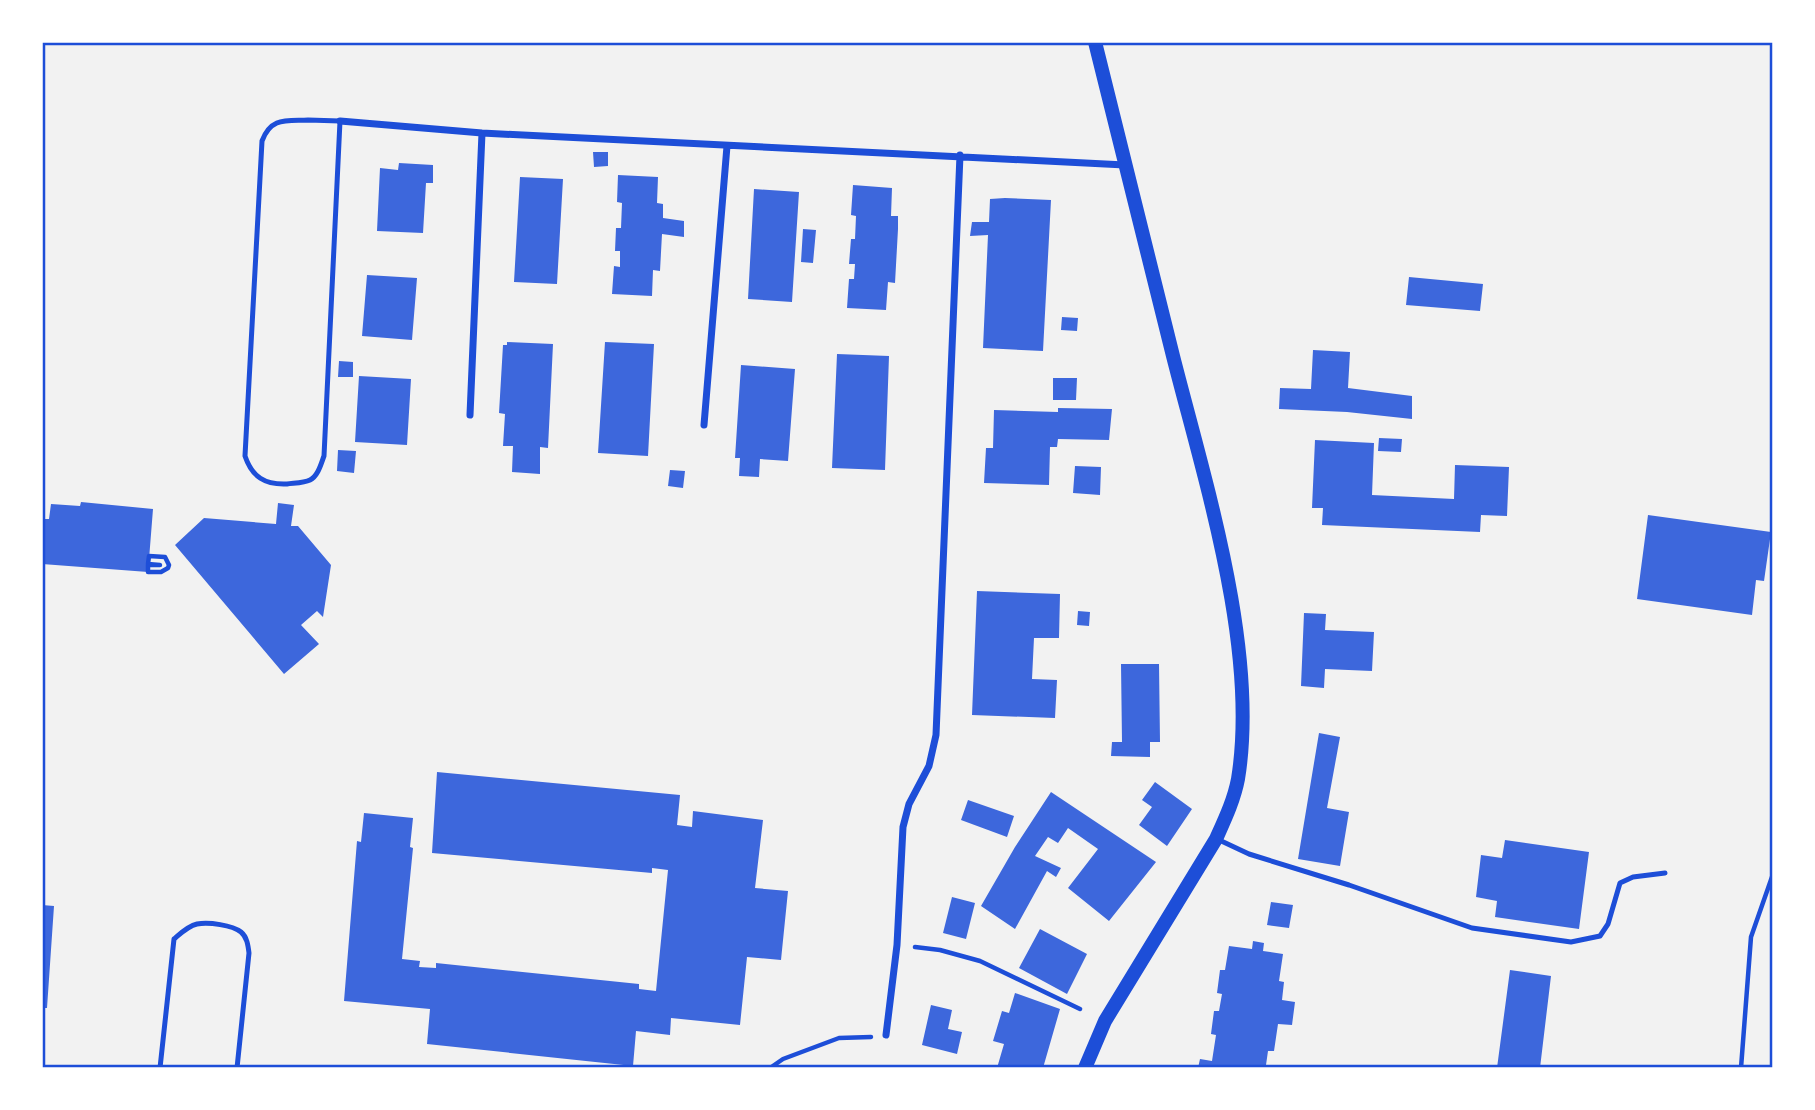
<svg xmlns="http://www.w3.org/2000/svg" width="1815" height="1110" viewBox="0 0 1815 1110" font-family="'Work Sans',sans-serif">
  <rect width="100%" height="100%" fill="#f2f2f2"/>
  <path fill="#3d67dc" d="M 593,152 L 608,152 L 608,166 L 594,167 Z
    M 399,163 L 433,165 L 433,183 L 426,183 L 423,233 L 377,231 L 380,168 L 398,170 Z
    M 618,175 L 658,177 L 657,203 L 663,204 L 663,218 L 684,221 L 684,237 L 662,234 L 660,271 L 653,270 L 652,296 L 612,294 L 614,266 L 620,267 L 620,251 L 615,251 L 616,228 L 621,228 L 622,203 L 617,202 Z
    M 520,177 L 563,179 L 557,284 L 514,282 Z
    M 853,185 L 892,188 L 891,216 L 898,216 L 898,229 L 895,283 L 888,282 L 886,310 L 847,308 L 849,279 L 854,279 L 855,264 L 849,264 L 851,239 L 855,239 L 856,216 L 851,215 Z
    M 754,189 L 799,192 L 792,302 L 748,299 Z
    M 1005,198 L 1051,200 L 1043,351 L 983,348 L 988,235 L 970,236 L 972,222 L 989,222 L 990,199 Z
    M 803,229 L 816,230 L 813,263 L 801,262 Z
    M 367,275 L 417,278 L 412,340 L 362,336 Z
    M 1409,277 L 1483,284 L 1480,311 L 1406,305 Z
    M 1062,317 L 1078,318 L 1077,331 L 1061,330 Z
    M 507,342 L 553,344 L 548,448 L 540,447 L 540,474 L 512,472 L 513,446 L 503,446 L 505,414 L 499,413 L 503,345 L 507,345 Z
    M 605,342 L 654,344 L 648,456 L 598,453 Z
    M 1313,350 L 1350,352 L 1348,388 L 1412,396 L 1412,419 L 1347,412 L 1279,409 L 1280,388 L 1311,389 Z
    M 837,354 L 889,356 L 885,470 L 832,468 Z
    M 339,361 L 353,362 L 353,377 L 338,377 Z
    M 741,365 L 795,369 L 788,461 L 760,459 L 759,477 L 739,476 L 740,458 L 735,458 Z
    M 359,376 L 411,379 L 407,445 L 355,442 Z
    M 1053,378 L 1077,378 L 1076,400 L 1053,400 Z
    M 1058,408 L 1112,409 L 1109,440 L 1058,439 L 1057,447 L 1050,447 L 1049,485 L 984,483 L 986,448 L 993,448 L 994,410 L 1058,412 Z
    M 1379,438 L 1402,439 L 1401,452 L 1378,451 Z
    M 1315,440 L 1374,443 L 1372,495 L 1454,499 L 1455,465 L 1509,467 L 1507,516 L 1481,515 L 1480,532 L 1322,525 L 1323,508 L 1312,508 Z
    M 338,450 L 356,451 L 354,473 L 337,471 Z
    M 1075,466 L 1101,467 L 1100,495 L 1073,493 Z
    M 670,470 L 685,471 L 683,488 L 668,486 Z
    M 81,502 L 153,509 L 148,572 L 42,564 L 42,519 L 49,519 L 51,504 L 80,506 Z
    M 278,503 L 294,505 L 291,526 L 298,526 L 331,565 L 323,617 L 317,611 L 301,625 L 319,644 L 284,674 L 175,545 L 204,518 L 276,524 Z
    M 1648,515 L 1771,532 L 1764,581 L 1756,580 L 1752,615 L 1637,599 Z
    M 977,591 L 1060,594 L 1059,638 L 1034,638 L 1032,679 L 1057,680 L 1055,718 L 972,715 Z
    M 1078,611 L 1090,612 L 1089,626 L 1077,625 Z
    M 1304,613 L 1326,614 L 1325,630 L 1374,632 L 1372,671 L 1325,669 L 1324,688 L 1301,686 Z
    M 1121,664 L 1159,664 L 1160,742 L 1150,742 L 1150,757 L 1111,756 L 1112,742 L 1122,742 Z
    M 1319,733 L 1340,737 L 1327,808 L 1349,812 L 1340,866 L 1298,859 Z
    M 437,772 L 680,795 L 677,825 L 692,827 L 693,811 L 763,820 L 755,888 L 788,891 L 781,960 L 747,957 L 740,1025 L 671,1018 L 670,1035 L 636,1031 L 633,1066 L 427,1044 L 430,1009 L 344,1001 L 357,841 L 361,842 L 364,813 L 413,818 L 410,847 L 413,848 L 402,959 L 420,961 L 419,967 L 436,968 L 436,963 L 639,984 L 639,989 L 656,991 L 668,870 L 652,868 L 652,873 L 432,853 Z
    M 1155,782 L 1192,809 L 1167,846 L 1139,825 L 1152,807 L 1142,800 Z
    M 1051,792 L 1156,862 L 1109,921 L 1068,888 L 1098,849 L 1068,828 L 1058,843 L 1048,837 L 1035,856 L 1061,868 L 1056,877 L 1047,871 L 1015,929 L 981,906 L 1015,847 Z
    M 968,800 L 1014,816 L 1007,837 L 961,820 Z
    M 1505,840 L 1589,852 L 1579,929 L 1495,917 L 1497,901 L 1476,897 L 1481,855 L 1502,858 Z
    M 952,897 L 975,903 L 966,939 L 943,933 Z
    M 1271,902 L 1293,905 L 1289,928 L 1267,925 Z
    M 42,905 L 54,906 L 47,1008 L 42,1008 Z
    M 1040,929 L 1087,954 L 1067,994 L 1019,968 Z
    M 1253,941 L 1264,943 L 1263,951 L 1283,954 L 1279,981 L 1284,982 L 1282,1000 L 1295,1002 L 1292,1025 L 1278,1024 L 1274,1051 L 1268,1051 L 1266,1065 L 1275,1068 L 1198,1068 L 1200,1059 L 1212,1061 L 1216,1035 L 1211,1034 L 1214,1011 L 1219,1011 L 1222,994 L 1217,993 L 1220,970 L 1225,970 L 1229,946 L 1252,949 Z
    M 1510,970 L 1551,976 L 1540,1068 L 1497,1068 Z
    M 1015,993 L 1060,1009 L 1043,1068 L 997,1068 L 1004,1044 L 993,1041 L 1002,1011 L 1009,1013 Z
    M 931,1005 L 952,1010 L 948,1029 L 962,1032 L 957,1054 L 922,1045 Z"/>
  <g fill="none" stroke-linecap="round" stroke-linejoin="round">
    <path stroke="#1d4ed8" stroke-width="4.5" d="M 149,556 L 165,557 L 169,565 L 168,568 L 161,572 L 148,572 L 148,565 L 160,565 L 148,564 Z
      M 915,947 L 940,950 L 980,961 L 1080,1009
      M 770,1068 L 783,1059 L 839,1038 L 871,1037
      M 1741,1068 L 1751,937 L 1773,874"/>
    <path stroke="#1d4ed8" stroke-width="5" d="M 308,120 L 340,121 L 324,456 C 321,464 318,476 310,480 C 304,483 294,483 287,484 C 265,485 252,477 245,456 L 262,141 C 271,117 286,121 308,120 Z
      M 1217,839 L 1249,854 L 1349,885 L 1472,928 L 1571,942 L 1600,936 L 1608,924 L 1620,883 L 1633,877 L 1665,873
      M 160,1068 L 174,939 C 181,933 188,926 197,924 C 209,922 232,925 241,932 C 247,937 248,945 249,953 L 237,1068"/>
    <path stroke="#1d4ed8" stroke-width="7" d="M 340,121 L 482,133 L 1125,165
      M 470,415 L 482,133
      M 704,425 L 727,146
      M 886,1035 L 897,945 L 903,827 L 909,804 L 929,766 L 936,735 L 960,155"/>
    <path stroke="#1d4ed8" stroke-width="14" d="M 1085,1068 L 1105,1021 L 1216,839 C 1225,819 1234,800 1238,779 C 1259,650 1205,482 1173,356 C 1147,252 1121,147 1095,42"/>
  </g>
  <rect width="1815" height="1110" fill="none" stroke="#ffffff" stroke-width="88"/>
  <rect x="44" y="44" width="1727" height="1022" fill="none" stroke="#1d4ed8" stroke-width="2.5"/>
</svg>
